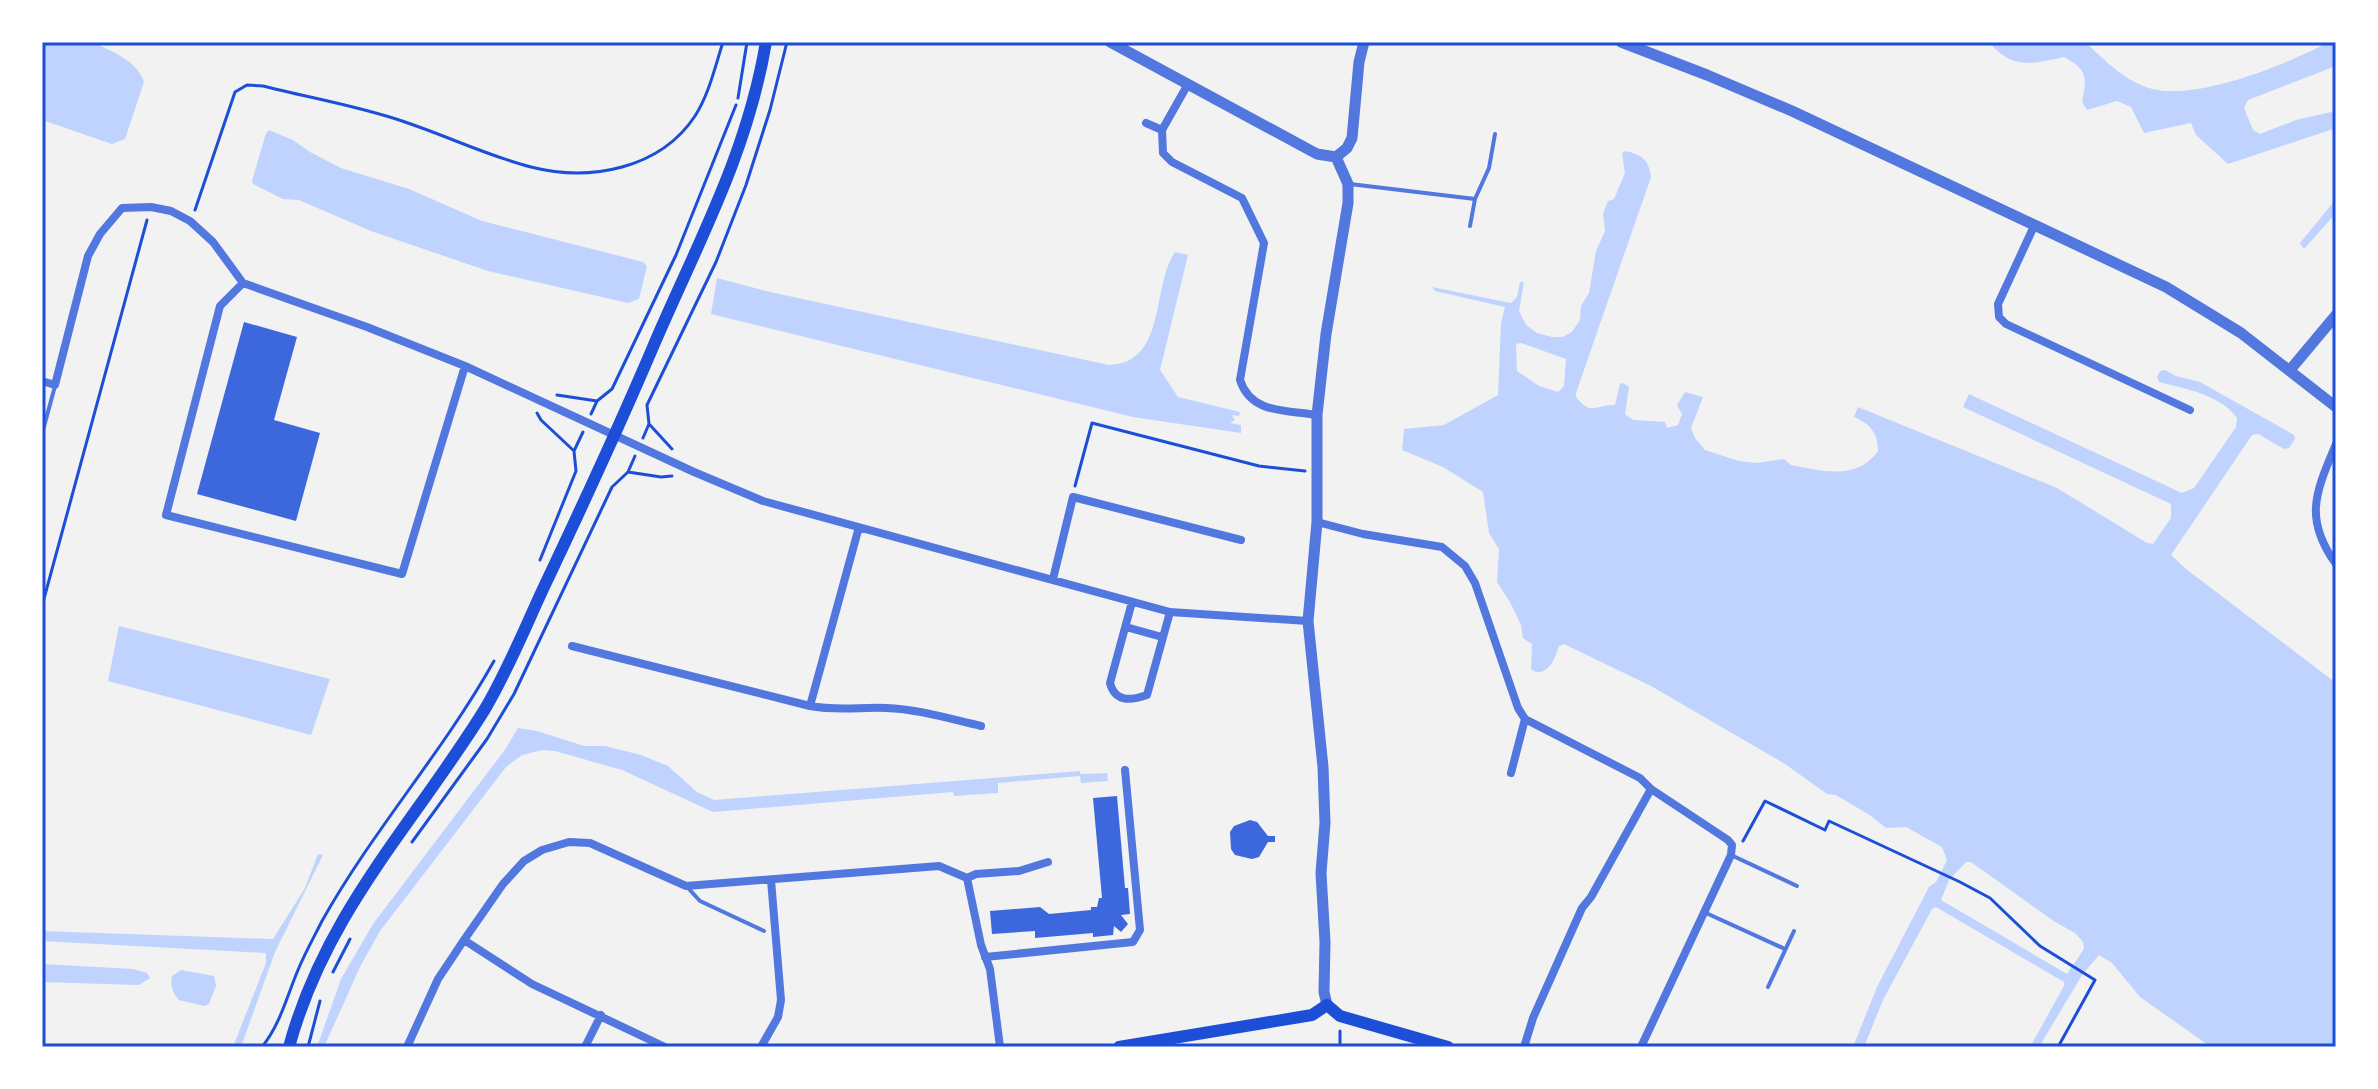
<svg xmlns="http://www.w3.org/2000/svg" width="2378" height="1089" viewBox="0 0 2378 1089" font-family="'Zilla Slab',serif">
  <rect width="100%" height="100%" fill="#f2f2f2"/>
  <path fill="#bfd3fe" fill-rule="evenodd" d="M 42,42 C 56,42 74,39 88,42 C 107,47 139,62 144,82 L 125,139 L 112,144 L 42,120 Z
    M 1989,42 L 2085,42 C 2106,61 2128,85 2157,90 C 2204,98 2287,64 2329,42 L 2336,42 L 2336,66 L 2248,100 L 2244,108 L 2253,130 L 2260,134 L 2296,120 L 2336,111 L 2336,128 L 2228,164 L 2196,135 L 2191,123 L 2144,133 L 2131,107 L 2117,101 L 2087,110 L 2082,102 C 2087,77 2088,70 2064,57 C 2031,64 2012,70 1989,42 Z
    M 269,130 L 293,140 L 310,152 L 341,168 L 409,189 L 482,221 L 643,262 L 647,266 L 639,299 L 628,303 L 488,271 L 371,231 L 299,200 L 283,199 L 253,184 L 252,181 L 266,133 Z
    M 1626,151 C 1642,155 1649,160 1651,177 L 1576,393 L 1576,397 C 1592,417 1595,404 1615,405 L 1620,384 L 1623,383 L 1629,387 L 1625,414 L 1633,420 L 1665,422 L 1667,428 L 1678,425 L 1682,414 L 1677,405 L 1685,392 L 1703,397 L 1691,428 L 1695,438 L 1705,450 L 1739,461 L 1757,463 L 1784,459 L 1791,465 C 1822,471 1857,481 1878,451 C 1878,433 1870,424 1854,417 L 1858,407 L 2057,488 L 2147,543 L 2153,544 L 2171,518 L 2171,504 L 1963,407 L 1969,394 L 2182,493 L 2194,488 L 2236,427 L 2237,418 C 2220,394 2185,389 2159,382 L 2157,377 L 2160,371 L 2165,370 L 2176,376 L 2200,382 L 2294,435 L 2295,439 L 2289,448 L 2284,449 L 2258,434 L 2252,435 L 2171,555 L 2186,569 L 2336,683 L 2336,1047 L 2211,1047 L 2140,997 L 2112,963 L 2099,955 L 2082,975 L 2039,1047 L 2030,1047 L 2064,986 L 2064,982 L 1936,907 L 1932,909 L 1883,1000 L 1864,1047 L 1853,1047 L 1877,987 L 1929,887 L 1936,882 L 1947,860 L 1942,847 L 1906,827 L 1886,828 L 1871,816 L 1836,795 L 1827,794 L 1785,764 L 1651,686 L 1564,644 L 1559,646 C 1555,658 1550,673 1536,672 L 1531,669 L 1532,644 L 1523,638 L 1521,625 L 1510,602 L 1497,582 L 1499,549 L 1489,533 L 1483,492 L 1443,467 L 1402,450 L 1404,429 L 1444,425 L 1498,395 L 1501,323 L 1505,307 L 1435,291 L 1432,287 L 1511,303 L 1517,297 L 1520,282 L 1524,282 L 1519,311 L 1526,325 L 1537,333 L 1552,337 L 1562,337 L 1572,332 L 1580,320 L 1581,306 L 1589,293 L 1596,251 L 1605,231 L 1603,214 L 1608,201 L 1614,199 L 1625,173 L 1622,153 ZM 1521,343 L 1566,359 L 1564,386 L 1558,392 L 1539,386 L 1517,371 L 1516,344 ZM 1966,862 L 1971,862 L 2055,922 L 2075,933 L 2083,942 L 2084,949 L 2067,974 L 1941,900 L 1949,880 Z
    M 2336,199 L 2336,213 L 2304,249 L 2300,243 Z
    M 1175,252 L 1188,255 L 1160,370 L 1178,397 L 1240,412 L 1239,416 L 1232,415 L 1235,420 L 1230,423 L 1241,425 L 1241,433 L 1133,417 L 711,314 L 717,278 L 770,292 L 1109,365 C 1167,363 1151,287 1175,252 Z
    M 119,626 L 330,679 L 311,735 L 108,681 Z
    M 518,728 L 537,731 L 584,746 L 605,746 L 641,755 L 668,766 L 697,792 L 714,800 L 1080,771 L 1080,774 L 1107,773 L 1108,781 L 1081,783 L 1080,776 L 998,783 L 998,793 L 954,796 L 953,792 L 713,812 L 622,770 L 555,751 L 542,750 L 522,755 L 506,767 L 380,931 L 360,967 L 324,1047 L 317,1047 L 341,979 L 373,924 L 504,751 Z
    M 318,854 L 323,855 L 275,952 L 241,1047 L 233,1047 L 266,963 L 266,953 L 42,941 L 42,931 L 273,939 L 305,888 Z
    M 42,964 L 133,969 L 147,973 L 150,978 L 139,985 L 42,982 Z
    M 181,970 L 214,976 L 216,986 L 209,1004 L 204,1006 L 179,1000 C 173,993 170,986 172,976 Z"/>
  <path fill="#3d67dc" d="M 244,322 L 297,337 L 274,420 L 320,433 L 296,521 L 197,494 Z
    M 1117,796 L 1125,888 L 1128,888 L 1130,914 L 1121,915 L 1128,924 L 1121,932 L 1114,926 L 1113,935 L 1093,937 L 1093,933 L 1035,938 L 1035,931 L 992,934 L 990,911 L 1040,907 L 1049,914 L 1091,910 L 1091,907 L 1097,907 L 1099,898 L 1102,898 L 1093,798 Z
    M 1250,820 L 1257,822 L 1268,836 L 1275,836 L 1275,842 L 1268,842 L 1259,857 L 1252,859 L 1235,855 L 1231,849 L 1230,832 L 1234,826 Z"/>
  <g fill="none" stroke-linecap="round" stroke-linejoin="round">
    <path stroke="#1d4ed8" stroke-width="3" d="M 738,98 L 747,42
      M 195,210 L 235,92 L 247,85 L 263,86 C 310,98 359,106 405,122 C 447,136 488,156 531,167 C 590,182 660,169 695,116 C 709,94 715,67 723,42
      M 557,395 L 597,401
      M 537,413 L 541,420 L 573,450
      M 591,414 L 597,401 L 612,389 L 676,255 L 736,105
      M 650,425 L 672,449
      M 643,438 L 649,424 L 647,405 L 716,262 L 746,185 L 770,110 L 787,42
      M 628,472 L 661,477 L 672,476
      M 1075,486 L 1092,423 L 1259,466 L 1305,471
      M 540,560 L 576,471 L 574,451 L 583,432
      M 42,606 L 147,220
      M 1743,841 L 1765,801 L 1825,830 L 1829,821 L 1960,882 L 1990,898 L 2040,946 L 2095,980 L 2058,1047
      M 412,842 L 487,739 L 514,694 L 612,487 L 628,472 L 635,456
      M 333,972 L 350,939
      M 262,1047 C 280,1025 287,996 298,970 C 305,953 314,937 322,921 C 373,830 443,752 494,661
      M 308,1047 L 320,1001
      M 1340,1047 L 1340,1031"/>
    <path stroke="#5277de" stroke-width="4" d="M 1350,184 L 1475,199
      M 1470,226 L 1475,199 L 1489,168 L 1495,134
      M 42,434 L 55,386
      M 1731,855 L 1797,886
      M 688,888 L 700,901 L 764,931
      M 1706,913 L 1785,949
      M 1768,987 L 1794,931"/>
    <path stroke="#5277de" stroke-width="8" d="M 1146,123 L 1162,130 L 1188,84
      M 1162,130 L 1163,153 L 1172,162 L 1242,198 L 1264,243 L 1240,380 C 1251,414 1286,410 1317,415
      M 2035,224 L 1998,304 L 1999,317 L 2006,324 L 2190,410
      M 243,283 L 220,306 L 166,515 L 402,574 L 465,366
      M 42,381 L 55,385 L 88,256 L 100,234 L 122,208 L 151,207 L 171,211 L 190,221 L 213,242 L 243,283 L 367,327 L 465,366 L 694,472 L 763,501 L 1170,612 L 1308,621
      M 2336,444 C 2316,492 2303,518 2336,564
      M 1317,522 L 1363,534 L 1442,547 L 1465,566 L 1475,583 L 1518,708 L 1525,719 L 1640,778 L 1651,789 L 1728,840 L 1732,845 L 1731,855 L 1641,1047
      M 1053,579 L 1073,497 L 1241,540
      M 1132,602 L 1110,683 C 1115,702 1130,701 1147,695 L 1170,612
      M 1126,627 L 1162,637
      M 572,646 L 810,706 C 836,711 860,707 886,708 C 918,709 950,719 981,726
      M 810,706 L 859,527
      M 1511,773 L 1525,719
      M 967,878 L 976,874 L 1019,871 L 1048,862
      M 464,940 L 532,984 L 665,1047
      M 985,957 L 1133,942 L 1140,930 L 1125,770
      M 407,1047 L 438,979 L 464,940 L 503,884 L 524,861 L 542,850 L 569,842 L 590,843 L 686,886 L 939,866 L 967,878 L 981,945 L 990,969 L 1000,1047
      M 585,1047 L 601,1015
      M 761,1047 L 778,1017 L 781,1000 L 771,880
      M 1524,1047 L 1533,1018 L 1582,908 L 1591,897 L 1651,789"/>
    <path stroke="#5277de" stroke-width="11" d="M 1110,42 L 1317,154 L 1336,157
      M 1621,42 L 1707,75 L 1792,111 L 2166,287 L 2241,333 L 2336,407
      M 1336,157 L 1347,148 L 1352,138 L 1359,62 L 1364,42
      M 2290,370 L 2336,315
      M 1327,1005 L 1324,992 L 1325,942 L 1321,873 L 1325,823 L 1323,767 L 1308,621 L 1317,522 L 1317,415 L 1326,334 L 1348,203 L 1348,184 L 1336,157"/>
    <path stroke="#1d4ed8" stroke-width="12" d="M 289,1047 C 326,911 414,824 485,709 C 508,670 524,630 543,589 C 581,509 618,429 653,347 C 697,244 747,155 766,42
      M 1119,1047 L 1312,1015 L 1327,1005 L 1340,1016 L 1448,1047"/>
  </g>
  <rect width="2378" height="1089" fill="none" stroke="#ffffff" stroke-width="88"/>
  <rect x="44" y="44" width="2290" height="1001" fill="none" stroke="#1d4ed8" stroke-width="3"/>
</svg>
